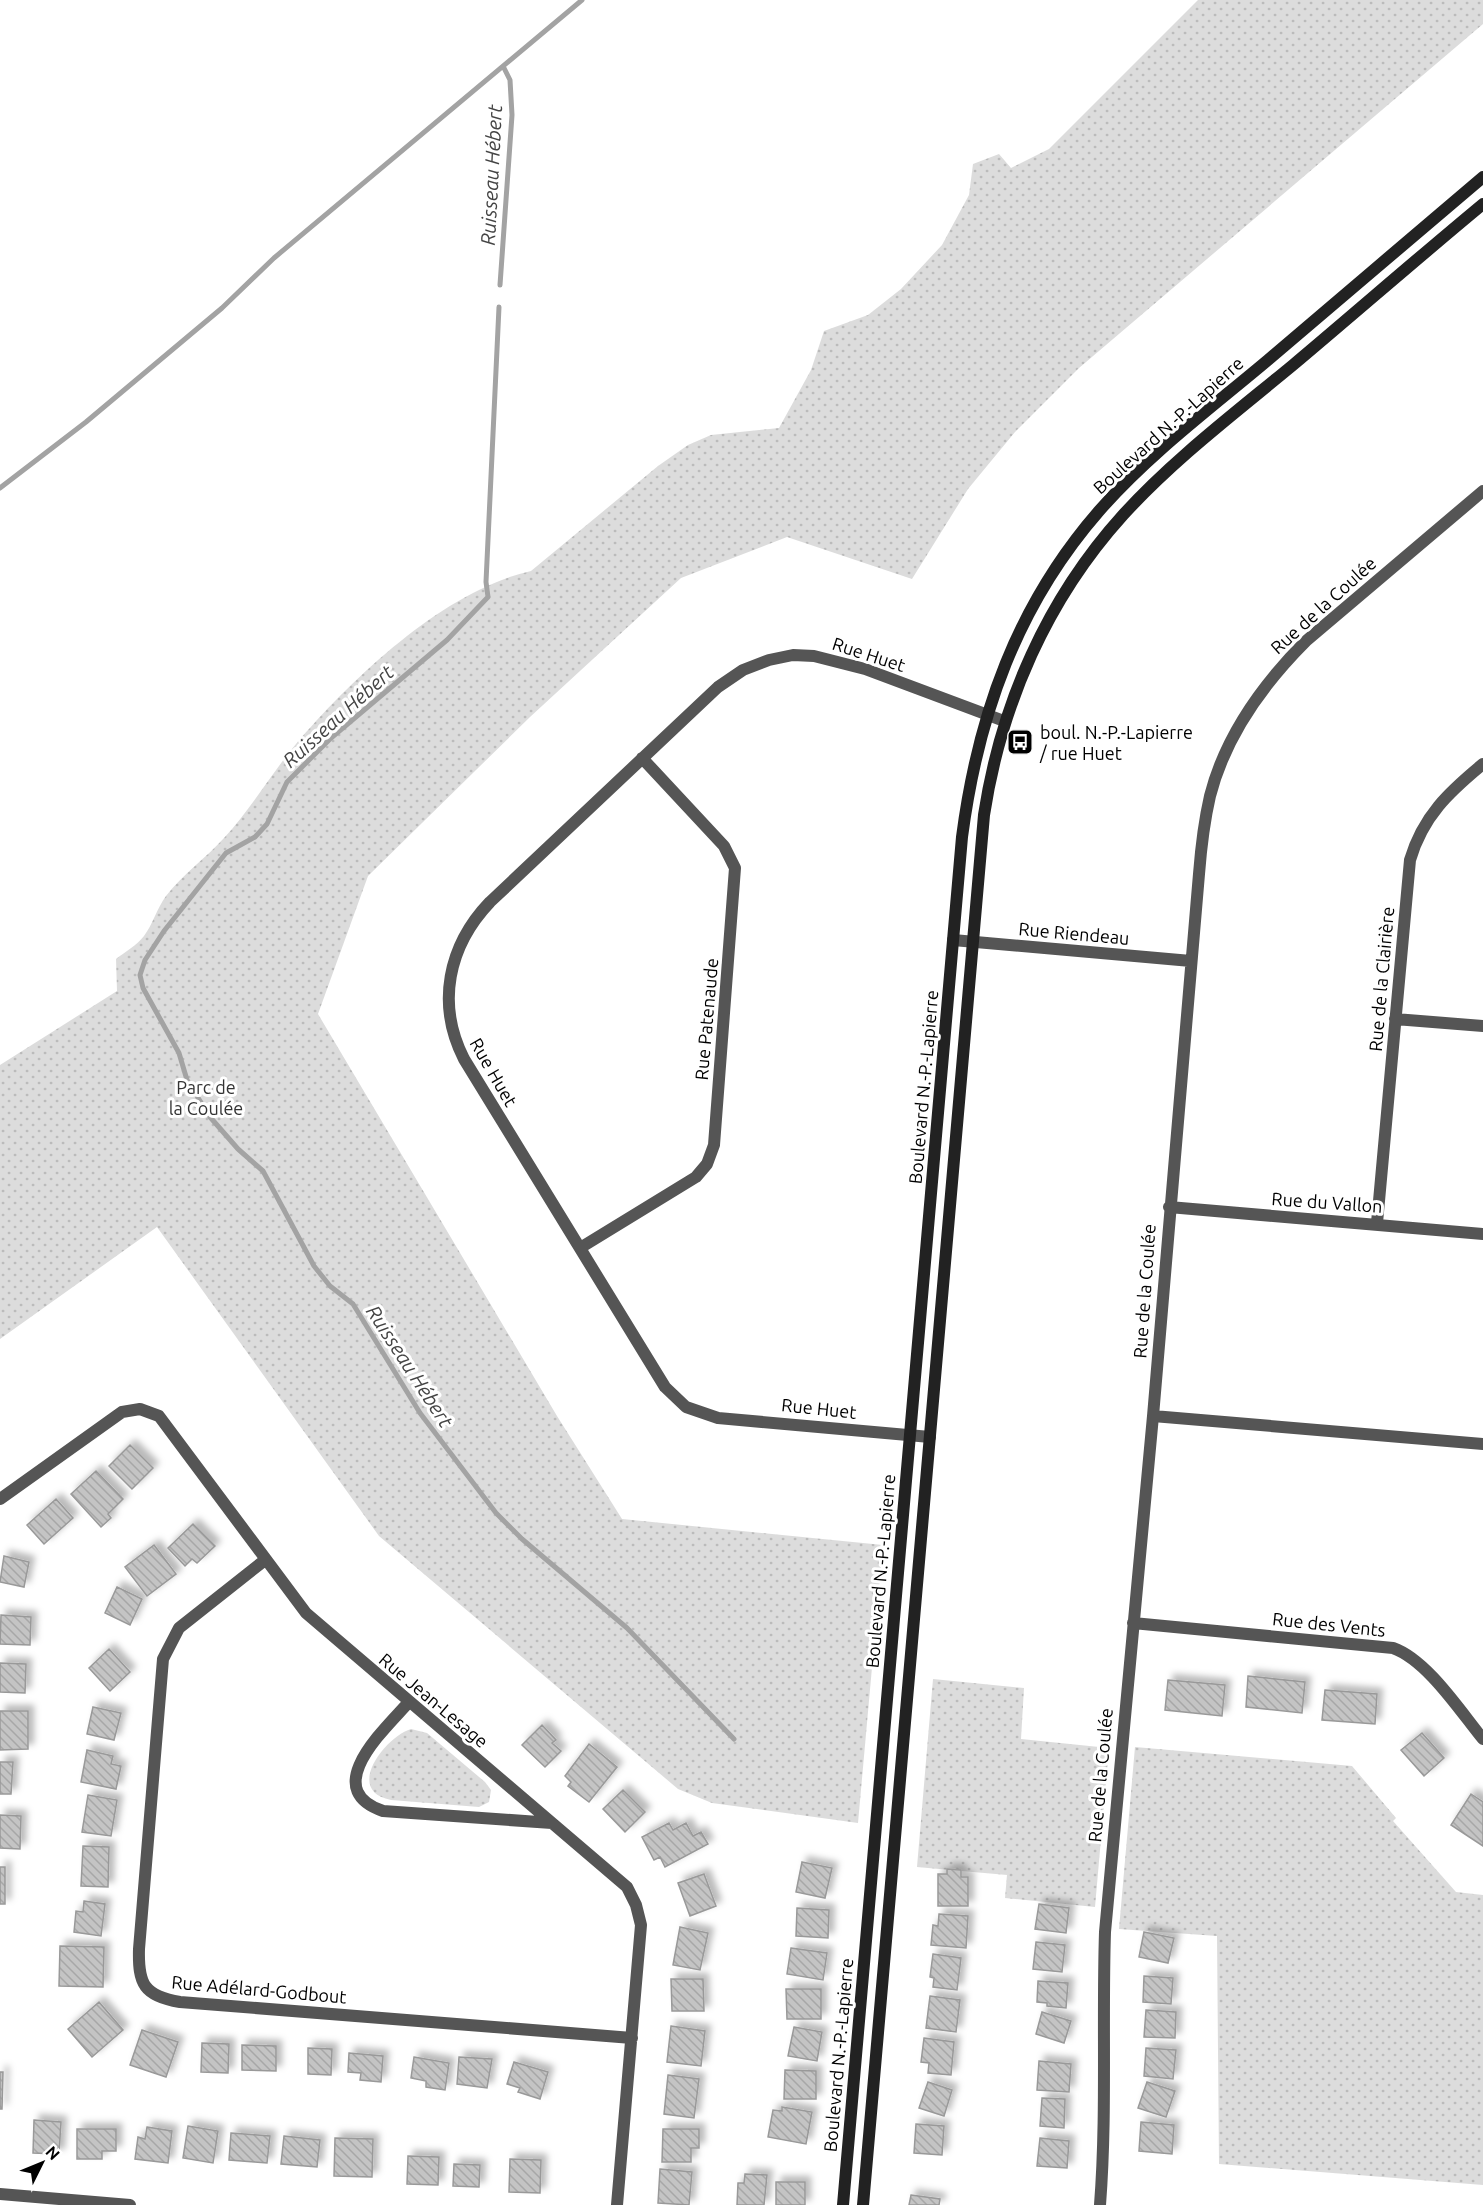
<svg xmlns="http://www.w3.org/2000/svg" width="1483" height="2205" viewBox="0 0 1483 2205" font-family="Ubuntu,sans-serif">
  <defs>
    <pattern id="grass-dots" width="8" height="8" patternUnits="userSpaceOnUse" patternTransform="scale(1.5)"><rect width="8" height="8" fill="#dcdcdc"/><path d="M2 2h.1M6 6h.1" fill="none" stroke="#bbb" stroke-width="1.8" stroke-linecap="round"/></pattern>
    <pattern id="building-back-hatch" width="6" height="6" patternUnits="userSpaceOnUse" patternTransform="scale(1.5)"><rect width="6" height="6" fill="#c4c4c4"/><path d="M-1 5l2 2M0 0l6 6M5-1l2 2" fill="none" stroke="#a7a7a7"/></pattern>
    <filter id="shadow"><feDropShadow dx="5.5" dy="-5.5" stdDeviation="3" flood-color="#0004"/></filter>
  </defs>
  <rect width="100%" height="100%" fill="#fff"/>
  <path fill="url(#grass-dots)" d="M 1198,0 L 1483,0 L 1483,24 L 1079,368 L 1015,432 L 968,489 L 912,579 L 787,537 L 681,578 L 530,717 L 368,876 L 318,1014 L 557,1416 L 622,1519 L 883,1545 L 858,1823 L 712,1803 L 678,1789 L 379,1536 L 157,1227 L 0,1339 L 0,1065 L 117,991 L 116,959 C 125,952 137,945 144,936 C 153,924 157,908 166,896 C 183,874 206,858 224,838 C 251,809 271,774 296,744 C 353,677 445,590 531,571 L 658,466 L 688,445 L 711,435 L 779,428 L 811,370 L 824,331 L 868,315 L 901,289 L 942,245 L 969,195 L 973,164 L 999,154 L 1011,168 L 1049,149 Z
    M 933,1679 L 1024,1688 L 1021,1739 L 1109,1748 L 1095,1907 L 1005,1898 L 1007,1875 L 917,1867 Z
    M 411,1729 L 427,1733 L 485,1782 L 491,1790 L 489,1802 L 479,1807 L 391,1800 C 343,1791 386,1736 411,1729 Z
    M 1135,1747 L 1352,1766 L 1396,1818 L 1393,1821 L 1456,1892 L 1483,1895 L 1483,2185 L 1219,2164 L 1217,1936 L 1119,1929 Z"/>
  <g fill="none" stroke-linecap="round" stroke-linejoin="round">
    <path stroke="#a3a3a3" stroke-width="5" d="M 500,285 L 512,115 L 510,80 L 504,68
      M 499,307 L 486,582 L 488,597 L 447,640 L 331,738 L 287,782 L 267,824 L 255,837 L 226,853 L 164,931 L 145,960 L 140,975 L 143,988 L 179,1053 L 187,1080 L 210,1117 L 238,1149 L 263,1171 L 314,1266 L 330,1286 L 353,1304 L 420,1413 L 496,1513 L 522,1539 L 627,1628 L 734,1739
      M 0,488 L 86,422 L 222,308 L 274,258 L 582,0"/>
  </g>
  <path fill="url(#building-back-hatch)" stroke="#999" stroke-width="1.5" filter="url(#shadow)" d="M 130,1445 L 153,1468 L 132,1489 L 109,1466 Z
    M 96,1471 L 123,1499 L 108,1514 L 111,1518 L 101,1527 L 71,1494 Z
    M 56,1499 L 73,1518 L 44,1544 L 27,1525 Z
    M 193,1524 L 215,1546 L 197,1563 L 192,1559 L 185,1566 L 168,1548 Z
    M 154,1545 L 176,1574 L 147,1596 L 125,1567 Z
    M 4,1556 L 29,1562 L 24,1587 L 0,1582 Z
    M 117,1587 L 142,1599 L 130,1625 L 105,1613 Z
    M 1,1615 L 31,1617 L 30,1645 L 0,1644 Z
    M 109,1649 L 130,1672 L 110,1691 L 89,1668 Z
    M 0,1663 L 26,1664 L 25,1693 L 0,1692 Z
    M 1248,1676 L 1305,1682 L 1302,1713 L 1246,1707 Z
    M 1168,1680 L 1225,1685 L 1222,1716 L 1165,1710 Z
    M 1325,1690 L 1377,1694 L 1375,1724 L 1322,1720 Z
    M 93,1707 L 121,1713 L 114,1740 L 87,1734 Z
    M 0,1711 L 28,1711 L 28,1749 L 0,1750 Z
    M 542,1725 L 556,1740 L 552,1743 L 561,1751 L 545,1767 L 522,1745 Z
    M 1422,1733 L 1444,1758 L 1424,1776 L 1401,1750 Z
    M 589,1744 L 617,1767 L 589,1802 L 568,1786 L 571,1782 L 565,1776 Z
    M 87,1750 L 113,1756 L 111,1764 L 121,1766 L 116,1789 L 81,1782 Z
    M 0,1762 L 13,1762 L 11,1794 L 0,1794 Z
    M 623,1790 L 645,1812 L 625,1832 L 603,1809 Z
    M 1471,1794 L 1483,1802 L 1483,1846 L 1451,1825 Z
    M 88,1795 L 117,1800 L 111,1836 L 82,1832 Z
    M 0,1815 L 21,1816 L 20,1849 L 0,1848 Z
    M 669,1823 L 673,1830 L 686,1823 L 693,1836 L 701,1832 L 708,1844 L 665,1867 L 660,1857 L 654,1860 L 642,1837 Z
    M 83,1846 L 109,1847 L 108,1887 L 81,1886 Z
    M 802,1862 L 832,1868 L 825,1898 L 796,1892 Z
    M 0,1867 L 5,1867 L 5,1904 L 0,1904 Z
    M 947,1869 L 961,1870 L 961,1877 L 968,1877 L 968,1906 L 938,1906 L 938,1874 L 947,1874 Z
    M 704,1874 L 716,1906 L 690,1916 L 678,1883 Z
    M 84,1901 L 105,1904 L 101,1936 L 74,1932 L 76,1911 L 83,1912 Z
    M 1039,1904 L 1069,1908 L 1066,1933 L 1035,1929 Z
    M 797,1908 L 829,1910 L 828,1938 L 796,1936 Z
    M 939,1914 L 968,1916 L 966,1948 L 931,1945 L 933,1925 L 938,1926 Z
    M 680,1927 L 708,1933 L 700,1970 L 673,1965 Z
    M 1144,1932 L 1174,1938 L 1168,1963 L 1139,1957 Z
    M 1036,1942 L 1065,1945 L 1062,1972 L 1033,1969 Z
    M 60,1946 L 104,1947 L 103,1987 L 59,1986 Z
    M 791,1948 L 827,1953 L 823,1980 L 787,1974 Z
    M 933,1954 L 961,1958 L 957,1990 L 933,1987 L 934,1978 L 930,1977 Z
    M 1144,1976 L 1173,1978 L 1171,2004 L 1143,2002 Z
    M 671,1979 L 703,1979 L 704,2011 L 672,2011 Z
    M 1038,1981 L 1068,1983 L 1066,2008 L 1047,2006 L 1047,2003 L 1037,2002 Z
    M 786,1989 L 821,1989 L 821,2019 L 787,2019 Z
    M 930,1996 L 960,2000 L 956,2032 L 926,2028 Z
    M 99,2002 L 123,2030 L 92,2057 L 68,2029 Z
    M 1146,2010 L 1176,2012 L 1175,2038 L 1144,2037 Z
    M 1042,2012 L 1071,2021 L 1064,2043 L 1036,2034 Z
    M 671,2026 L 705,2031 L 701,2066 L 667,2062 Z
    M 794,2027 L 822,2032 L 817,2061 L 788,2056 Z
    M 142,2030 L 178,2042 L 166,2077 L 130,2065 Z
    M 924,2038 L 954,2042 L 951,2075 L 928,2073 L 929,2063 L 921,2062 Z
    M 202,2043 L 229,2044 L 228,2073 L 201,2072 Z
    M 242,2045 L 276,2046 L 276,2071 L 242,2070 Z
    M 308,2048 L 332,2049 L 331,2075 L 308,2074 Z
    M 1146,2048 L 1176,2050 L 1173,2079 L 1144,2076 Z
    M 349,2053 L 383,2056 L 381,2082 L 360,2080 L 361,2073 L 348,2072 Z
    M 414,2057 L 449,2063 L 445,2090 L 426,2087 L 426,2081 L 411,2078 Z
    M 459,2057 L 492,2059 L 487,2088 L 457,2084 Z
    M 1039,2061 L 1071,2064 L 1069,2092 L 1037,2090 Z
    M 514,2062 L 548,2072 L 540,2099 L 518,2092 L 520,2088 L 507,2084 Z
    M 785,2070 L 816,2071 L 816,2099 L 784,2099 Z
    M 0,2072 L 3,2072 L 2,2109 L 0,2109 Z
    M 668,2075 L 699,2079 L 694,2118 L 664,2114 Z
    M 928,2082 L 952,2090 L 944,2116 L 919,2108 Z
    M 1147,2082 L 1175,2091 L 1166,2117 L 1138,2108 Z
    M 1042,2098 L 1065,2099 L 1064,2128 L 1040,2126 Z
    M 782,2107 L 812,2112 L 806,2144 L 768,2137 L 773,2110 L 782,2111 Z
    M 34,2120 L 61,2122 L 59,2154 L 33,2153 Z
    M 1141,2122 L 1174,2125 L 1172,2154 L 1139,2151 Z
    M 916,2124 L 944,2126 L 942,2155 L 914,2153 Z
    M 188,2126 L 218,2131 L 213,2163 L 183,2158 Z
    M 147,2127 L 172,2131 L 168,2163 L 135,2159 L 138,2137 L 145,2139 Z
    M 77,2129 L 116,2129 L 116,2151 L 102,2151 L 102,2159 L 77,2159 Z
    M 663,2129 L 699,2129 L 699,2148 L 691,2148 L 691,2162 L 662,2162 Z
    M 231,2133 L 270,2136 L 267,2163 L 229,2160 Z
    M 284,2136 L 320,2140 L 317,2167 L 281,2164 Z
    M 335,2138 L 373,2139 L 372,2177 L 334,2176 Z
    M 1040,2138 L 1069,2141 L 1067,2168 L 1037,2166 Z
    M 408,2156 L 439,2157 L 438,2185 L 407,2184 Z
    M 510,2159 L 541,2160 L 540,2193 L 509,2192 Z
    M 454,2164 L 480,2165 L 479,2187 L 453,2186 Z
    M 660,2169 L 692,2172 L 689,2205 L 658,2203 Z
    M 745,2174 L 767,2175 L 764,2205 L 737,2205 L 738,2183 L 744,2183 Z
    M 776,2182 L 805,2182 L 805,2205 L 776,2205 Z
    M 911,2195 L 940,2199 L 939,2205 L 909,2205 Z"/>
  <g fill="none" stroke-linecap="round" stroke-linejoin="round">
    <path stroke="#555" stroke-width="12" d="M 953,940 L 1191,961
      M 1395,1019 L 1483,1026
      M 1169,1207 L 1483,1234
      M 1377,1223 L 1410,860 C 1423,816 1449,792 1483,764
      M 580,1248 L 696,1177 L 707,1164 L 714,1145 L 735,868 L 724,846 L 642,758
      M 1153,1416 L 1483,1444
      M 930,1437 L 718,1418 L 686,1407 L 665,1387 L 464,1059 C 436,1004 448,946 490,902 L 718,687 L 743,670 L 769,660 L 793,655 L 814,656 L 865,669 L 1004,721
      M 0,1499 L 122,1412 L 140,1409 L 159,1416 L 306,1613 L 627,1887 L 636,1905 L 641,1925 L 617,2205
      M 265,1560 L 179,1628 L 163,1659 L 139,1949 C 138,1984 144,1996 180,2002 L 632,2038
      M 1133,1623 L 1393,1648 C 1427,1660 1460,1711 1483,1739
      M 408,1703 C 384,1730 319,1789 383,1811 L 552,1823
      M 0,2194 L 130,2205
      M 1100,2205 C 1107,2114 1102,2023 1105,1932 L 1153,1416 L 1199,874 C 1201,848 1204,822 1210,796 C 1225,737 1263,684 1306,641 L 1483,491"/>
    <path stroke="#222" stroke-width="12" d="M 843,2205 L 962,837 C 978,715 1017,605 1099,511 C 1149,454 1211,408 1268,360 C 1340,299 1411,238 1483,177
      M 863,2205 L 984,815 C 1001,704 1047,599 1123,515 C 1173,460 1235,413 1293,365 C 1356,312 1419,257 1483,204"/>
  </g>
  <defs>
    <g id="bus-square" transform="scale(1.35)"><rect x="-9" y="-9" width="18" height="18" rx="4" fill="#000" stroke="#fff"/><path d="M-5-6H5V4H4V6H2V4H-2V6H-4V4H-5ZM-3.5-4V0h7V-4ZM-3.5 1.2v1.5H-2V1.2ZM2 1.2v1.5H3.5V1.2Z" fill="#fff"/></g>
  </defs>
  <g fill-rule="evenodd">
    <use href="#bus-square" x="1020" y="742"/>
  </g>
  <g text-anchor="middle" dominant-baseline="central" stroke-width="6" stroke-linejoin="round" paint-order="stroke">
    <g font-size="18" fill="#000" stroke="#fff">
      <text transform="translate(1168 425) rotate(-42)">Boulevard N.-P.-Lapierre</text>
      <text transform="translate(1323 605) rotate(-42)">Rue de la Coulée</text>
      <text transform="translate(869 654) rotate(18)">Rue Huet</text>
      <text transform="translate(1074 933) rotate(5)">Rue Riendeau</text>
      <text transform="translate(1381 979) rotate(-85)">Rue de la Clairière</text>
      <text transform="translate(706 1019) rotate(-85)">Rue Patenaude</text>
      <text transform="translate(494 1072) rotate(60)">Rue Huet</text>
      <text transform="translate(923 1087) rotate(-85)">Boulevard N.-P.-Lapierre</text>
      <text transform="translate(1327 1202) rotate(4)">Rue du Vallon</text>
      <text transform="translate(1144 1291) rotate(-86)">Rue de la Coulée</text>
      <text transform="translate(819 1408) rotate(6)">Rue Huet</text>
      <text transform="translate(880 1571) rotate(-85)">Boulevard N.-P.-Lapierre</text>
      <text transform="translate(1329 1624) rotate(6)">Rue des Vents</text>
      <text transform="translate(434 1700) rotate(40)">Rue Jean-Lesage</text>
      <text transform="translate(1100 1775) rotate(-85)">Rue de la Coulée</text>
      <text transform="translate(259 1989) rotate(5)">Rue Adélard-Godbout</text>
      <text transform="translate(838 2055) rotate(-85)">Boulevard N.-P.-Lapierre</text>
    </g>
    <g font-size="18" fill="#000" stroke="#fff" text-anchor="start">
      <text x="1040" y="732">boul. N.-P.-Lapierre<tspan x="1040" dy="21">/ rue Huet</tspan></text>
    </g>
    <g font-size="18" fill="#333" stroke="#fff">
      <text x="206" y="1087">Parc de<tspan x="206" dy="21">la Coulée</tspan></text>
    </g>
    <g font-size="20" font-style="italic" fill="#444" stroke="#fff">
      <text transform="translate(491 175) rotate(-87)">Ruisseau Hébert</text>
      <text transform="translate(338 716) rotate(-42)">Ruisseau Hébert</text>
      <text transform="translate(410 1366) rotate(57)">Ruisseau Hébert</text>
    </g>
  </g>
  <g transform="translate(42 2163) rotate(47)" stroke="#ffffff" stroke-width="4.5" paint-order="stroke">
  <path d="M0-4.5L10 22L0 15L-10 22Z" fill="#000000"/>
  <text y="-9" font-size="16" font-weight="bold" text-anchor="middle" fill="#000000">N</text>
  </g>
</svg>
